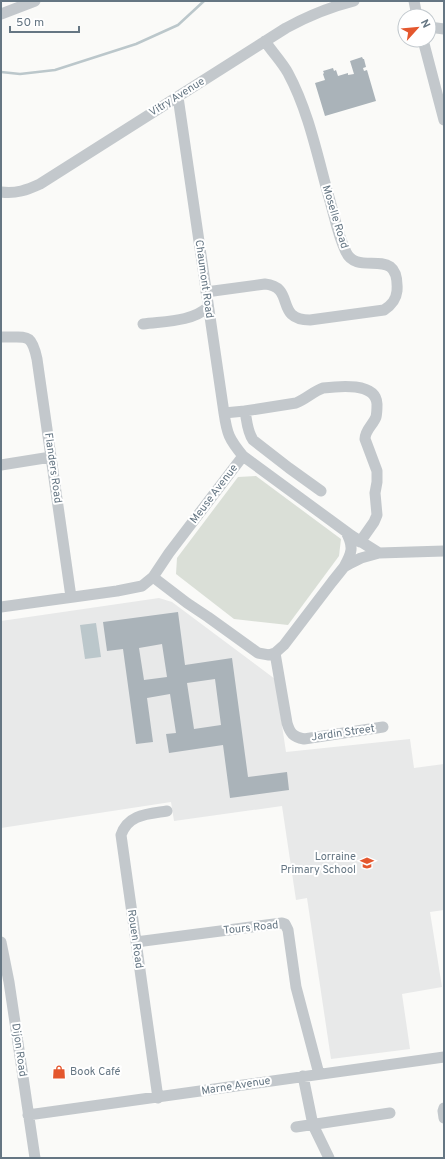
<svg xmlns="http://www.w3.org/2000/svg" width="445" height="1159" viewBox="0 0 445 1159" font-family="Overpass,sans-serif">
  <rect width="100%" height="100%" fill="#fafaf8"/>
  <path fill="#e8e9e9" d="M 159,598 L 172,602 L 275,679 L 286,752 L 410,739 L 414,768 L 444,764 L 444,910 L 430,912 L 442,987 L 402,994 L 410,1049 L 331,1059 L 307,898 L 296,900 L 282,806 L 174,821 L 171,802 L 1,828 L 1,621 Z"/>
  <path fill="#dadfd7" d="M 256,476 L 341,539 L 339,556 L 288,625 L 234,619 L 176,574 L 177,558 L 238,477 Z"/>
  <path fill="#bbc7cb" d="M 96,623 L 101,657 L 85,659 L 80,625 Z"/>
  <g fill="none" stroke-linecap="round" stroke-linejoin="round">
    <path stroke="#bbc7cb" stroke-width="2.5" d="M 1,72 L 20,74 L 55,70 L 136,44 L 178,25 L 204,1"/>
  </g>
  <path fill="#aab3b9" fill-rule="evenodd" d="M 362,57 L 363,59 L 364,59 L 366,67 L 363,68 L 364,71 L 367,70 L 376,101 L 325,116 L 315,83 L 325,80 L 323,74 L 324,73 L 323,71 L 333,68 L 334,71 L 336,70 L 338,76 L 348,73 L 348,75 L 354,74 L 350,61 Z
    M 178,612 L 185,665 L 232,658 L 248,777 L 287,772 L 289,790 L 230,798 L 223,745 L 169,753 L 166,734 L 176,733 L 170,694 L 147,698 L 153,742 L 136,744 L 123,649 L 107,651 L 103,622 ZM 162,644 L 167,677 L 144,680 L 139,648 ZM 215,679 L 221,725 L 194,729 L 187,683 Z"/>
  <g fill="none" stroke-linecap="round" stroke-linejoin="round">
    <path stroke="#c3c8cc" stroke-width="11" d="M 414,1 L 417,16
      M 1,14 L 35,1
      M 429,27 L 444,29
      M 423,40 L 444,120
      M 178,97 L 224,413 C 227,434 229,439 243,456 L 352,536 L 379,553
      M 1,192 C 16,194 27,190 40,184 L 286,28 C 308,16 330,7 354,1
      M 206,292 L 265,284 C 296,287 274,320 310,320 L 384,310 C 392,305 396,300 397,291 C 400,243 358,278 346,252 C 337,234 334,213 328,194 C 317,154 308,110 288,73 C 282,62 272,52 265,41
      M 143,324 C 164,321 192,322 208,307
      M 1,337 C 26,338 31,331 37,359 L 71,597
      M 245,411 C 247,421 247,431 253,440 L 289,468 L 321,491
      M 224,413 L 245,411 L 296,403 C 306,399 314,391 323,388 C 339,386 376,382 377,404 C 377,409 377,413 376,417 C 373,425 365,430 365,439 L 377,471 L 377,482 L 375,493 L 377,515 L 374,522 L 360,542
      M 1,465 L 51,457
      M 344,567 C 352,553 354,547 346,532
      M 153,577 L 187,603 L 208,617 L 258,653 L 269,655 L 275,653 L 284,645 L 332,582 L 344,567 L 351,563 L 361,558 L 379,553 L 444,551
      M 1,607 L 117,591 L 142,586 L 153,577 L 169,553 L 243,456
      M 275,653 L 287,723 C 290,733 293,737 304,739 L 383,727
      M 1,942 L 9,982 L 35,1158
      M 136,942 L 282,923 L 285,924 L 288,930 L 296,987 L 319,1074
      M 303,1076 L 313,1125 L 329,1158
      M 158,1098 L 121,835 C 128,814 148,814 167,811
      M 444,1108 L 443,1111 L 444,1118
      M 28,1115 C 167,1096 305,1076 444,1057
      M 296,1127 L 390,1113"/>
  </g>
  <defs>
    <g id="school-bare" transform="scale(1.08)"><path d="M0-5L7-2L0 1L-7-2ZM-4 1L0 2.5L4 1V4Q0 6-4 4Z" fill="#e4572e" stroke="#fff" stroke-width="2.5" paint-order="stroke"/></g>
    <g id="shop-bare" transform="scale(1.08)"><path d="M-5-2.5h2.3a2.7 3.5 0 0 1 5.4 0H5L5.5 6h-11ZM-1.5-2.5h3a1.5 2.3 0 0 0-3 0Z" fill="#e4572e" stroke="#fff" stroke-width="2.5" paint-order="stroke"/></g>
  </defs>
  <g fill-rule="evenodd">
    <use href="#school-bare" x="367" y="863"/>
    <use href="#shop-bare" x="59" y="1072"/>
  </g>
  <g text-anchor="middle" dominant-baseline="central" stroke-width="4" stroke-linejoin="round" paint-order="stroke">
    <g font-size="11" fill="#657683" stroke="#fff">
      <text transform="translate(177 97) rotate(-32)">Vitry Avenue</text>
      <text transform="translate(335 217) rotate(73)">Moselle Road</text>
      <text transform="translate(204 279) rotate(82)">Chaumont Road</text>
      <text transform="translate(53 468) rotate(82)">Flanders Road</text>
      <text transform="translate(214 494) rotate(-53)">Meuse Avenue</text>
      <text transform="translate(343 733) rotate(-8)">Jardin Street</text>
      <text transform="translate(251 928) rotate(-6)">Tours Road</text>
      <text transform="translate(135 939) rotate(82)">Rouen Road</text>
      <text transform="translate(19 1050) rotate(82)">Dijon Road</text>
      <text transform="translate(236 1086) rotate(-9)">Marne Avenue</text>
    </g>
    <g font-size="11" fill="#657683" stroke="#fff" text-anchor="end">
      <text x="356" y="857">Lorraine<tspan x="356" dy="13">Primary School</tspan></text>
      <text x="70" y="1072" text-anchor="start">Book Café</text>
    </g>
  </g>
  <rect width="445" height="1159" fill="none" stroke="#657683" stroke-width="4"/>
  <g transform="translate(417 28) rotate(63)"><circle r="19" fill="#ffffff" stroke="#c1c8cd"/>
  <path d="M0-3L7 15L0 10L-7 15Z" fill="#e4572e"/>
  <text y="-6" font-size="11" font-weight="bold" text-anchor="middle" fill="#657683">N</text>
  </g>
  <path d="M10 26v6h69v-6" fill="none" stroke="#657683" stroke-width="2"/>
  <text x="16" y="26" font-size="12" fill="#657683" stroke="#ffffff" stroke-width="3" paint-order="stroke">50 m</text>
</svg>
